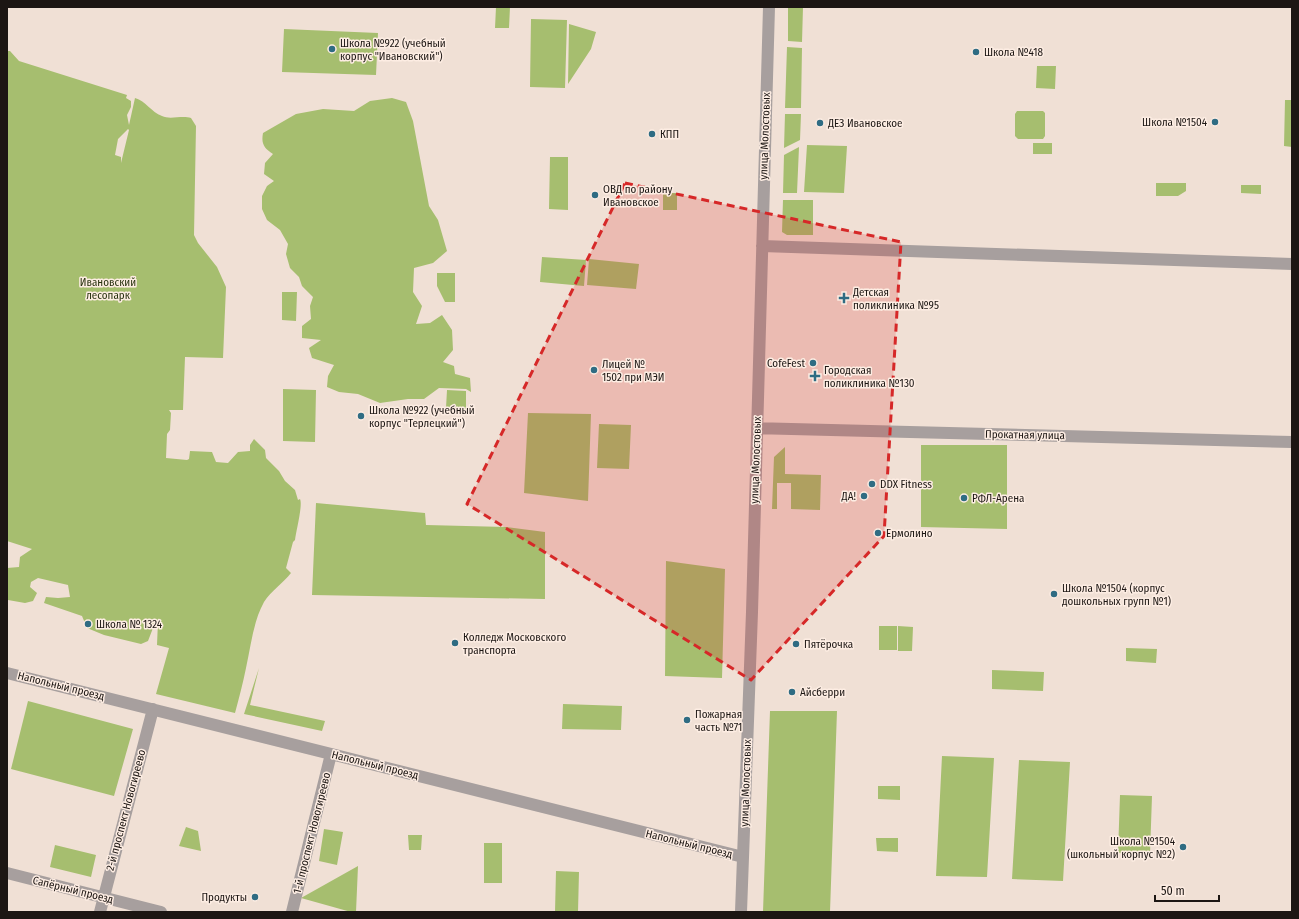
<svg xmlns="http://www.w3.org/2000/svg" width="1299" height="919" viewBox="0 0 1299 919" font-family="'Fira Sans Condensed',sans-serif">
  <rect width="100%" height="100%" fill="#f0e0d5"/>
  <path fill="#a6be6f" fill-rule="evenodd" d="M 496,7 L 510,7 L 509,28 L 495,28 Z
    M 788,7 L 803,7 L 802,42 L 788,41 Z
    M 531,19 L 567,20 L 565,88 L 530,87 Z
    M 569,24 L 596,32 L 591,49 L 568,84 Z
    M 284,29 L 378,33 L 376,75 L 282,72 Z
    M 787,47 L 802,48 L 801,108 L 785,108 Z
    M 7,51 L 10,51 L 19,61 L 127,95 L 126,98 L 131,101 L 131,107 L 127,115 L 129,125 L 135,98 C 146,101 151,112 162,116 C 170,120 182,115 191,118 L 196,126 L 194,235 L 198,243 L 217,267 L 226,287 L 223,358 L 185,357 L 183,410 L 169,410 L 171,413 L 170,430 L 167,434 L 166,458 L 187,460 L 189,459 L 190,451 L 212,452 L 216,462 L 228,463 L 238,452 L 250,451 L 250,445 L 254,439 L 265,450 L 266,458 L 279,471 L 285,481 L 295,490 L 298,500 L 300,499 C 303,505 296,531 295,540 L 293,542 L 286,568 L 291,573 C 283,583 271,591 264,602 C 253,622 251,646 246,668 C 243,683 239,698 235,713 L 156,694 L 169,648 L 157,645 L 158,621 L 153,628 L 148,641 L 141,644 L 104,635 L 87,628 L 82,616 L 44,603 L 46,597 L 58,598 L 70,597 L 68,585 L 38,578 L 31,582 L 30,587 L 37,593 L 33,601 L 25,603 L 8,600 L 7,599 L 7,568 L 19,567 L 20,557 L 32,549 L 7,541 ZM 128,129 L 129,130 L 121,163 L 121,157 L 115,155 L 118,139 Z
    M 1037,66 L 1056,66 L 1055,89 L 1036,88 Z
    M 392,98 L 406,102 L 413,121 L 429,206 L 438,220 L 447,251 L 433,263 L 414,268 L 413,292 L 422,306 L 416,324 L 430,323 L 442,315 L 452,330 L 453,350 L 443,362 L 454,366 L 455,374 L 470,378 L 471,392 L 466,389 L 439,388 L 424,399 L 408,399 L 380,403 L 358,394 L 339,392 L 327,387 L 328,376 L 334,365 L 312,358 L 309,348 L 321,340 L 302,338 L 302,326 L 311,319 L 310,306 L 313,297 L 302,286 L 299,277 L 290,268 L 286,254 L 288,244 L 280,230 L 267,220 L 262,209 L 262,196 L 267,186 L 274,181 L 264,174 L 265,163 L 273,154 C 264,148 261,144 263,133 L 296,114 L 323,109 L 354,111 L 370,101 Z
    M 1285,100 L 1292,100 L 1292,147 L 1284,146 Z
    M 1017,111 L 1043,111 L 1045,113 L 1045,136 L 1043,139 L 1018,139 L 1015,136 L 1015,114 Z
    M 785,114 L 801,114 L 800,140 L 784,148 Z
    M 1033,143 L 1052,143 L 1052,154 L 1033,154 Z
    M 807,145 L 847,146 L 844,193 L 804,192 Z
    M 799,147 L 797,193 L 783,193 L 784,155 Z
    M 550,157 L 568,157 L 568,210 L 549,209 Z
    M 1156,183 L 1186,183 L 1186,191 L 1178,196 L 1156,196 Z
    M 1241,185 L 1261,185 L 1261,194 L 1241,193 Z
    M 663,193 L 677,193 L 677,210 L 663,210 Z
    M 783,200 L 813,200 L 813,235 L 787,235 L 782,232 Z
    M 542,257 L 586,260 L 584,286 L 540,282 Z
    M 589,259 L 639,264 L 636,289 L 587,285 Z
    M 437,273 L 455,273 L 455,302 L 445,302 L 437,286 Z
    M 282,292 L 297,292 L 296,321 L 282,320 Z
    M 283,389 L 316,390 L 315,442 L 283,441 Z
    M 447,390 L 466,391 L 466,409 L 446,408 Z
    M 528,413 L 591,414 L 588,501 L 524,493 Z
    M 599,424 L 631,425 L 629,469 L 597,468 Z
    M 921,445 L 1007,445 L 1007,529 L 921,527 Z
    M 785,447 L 785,474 L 821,475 L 820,510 L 791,509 L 791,483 L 777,483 L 777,509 L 772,509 L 774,457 Z
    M 316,503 L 425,513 L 426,525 L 506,527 L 545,532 L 545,599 L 312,595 Z
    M 666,561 L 725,569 L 722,678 L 665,676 Z
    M 879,626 L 897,626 L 897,650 L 879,650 Z
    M 898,626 L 913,627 L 912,651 L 898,651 Z
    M 1126,648 L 1157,649 L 1156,663 L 1126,661 Z
    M 259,668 L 250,705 L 325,721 L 322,731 L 244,714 Z
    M 992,670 L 1044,672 L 1043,691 L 992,689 Z
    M 28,701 L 133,729 L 114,796 L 11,769 Z
    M 563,704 L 622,706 L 621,730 L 562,729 Z
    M 770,711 L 837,711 L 830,912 L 763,912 Z
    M 942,756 L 994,758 L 987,877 L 936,876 Z
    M 1019,760 L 1070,762 L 1063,881 L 1012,879 Z
    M 878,786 L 900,786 L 900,800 L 878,799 Z
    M 1120,795 L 1152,796 L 1150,854 L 1118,853 Z
    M 186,827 L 198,831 L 201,851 L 179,846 Z
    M 324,829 L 343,832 L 337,865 L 319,861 Z
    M 408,835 L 422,835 L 421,850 L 409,850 Z
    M 876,838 L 898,838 L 898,852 L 877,851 Z
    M 484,843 L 502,843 L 502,883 L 484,883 Z
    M 55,845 L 96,855 L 91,877 L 50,867 Z
    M 358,866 L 356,912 L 351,912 L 301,898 Z
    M 556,871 L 579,872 L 578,912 L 555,912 Z"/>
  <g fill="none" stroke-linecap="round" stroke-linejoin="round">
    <path stroke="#a79f9e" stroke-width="12" d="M 762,246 L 1292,264
      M 757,428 L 1292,442
      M 7,673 L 743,857
      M 7,873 L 161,912
      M 100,912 L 153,709
      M 292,912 L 331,754
      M 741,912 L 752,612 L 769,7"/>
  </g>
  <path fill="#d62828" fill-opacity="0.2" stroke="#d62828" stroke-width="3" stroke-dasharray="8 5" stroke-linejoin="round" d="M 625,183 L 901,242 L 884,536 L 751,680 L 467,504 Z"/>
  <g fill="#2f6c83" stroke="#fdede3" stroke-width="1.5">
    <circle cx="332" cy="49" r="4"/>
    <circle cx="976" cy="52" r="4"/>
    <circle cx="1215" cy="122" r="4"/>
    <circle cx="820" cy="123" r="4"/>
    <circle cx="652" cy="134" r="4"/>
    <circle cx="595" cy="195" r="4"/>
    <path d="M842 292h4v4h4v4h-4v4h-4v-4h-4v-4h4z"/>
    <circle cx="813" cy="363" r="4"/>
    <circle cx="594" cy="370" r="4"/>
    <path d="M813 370h4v4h4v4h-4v4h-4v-4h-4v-4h4z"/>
    <circle cx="361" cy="416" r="4"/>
    <circle cx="872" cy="484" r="4"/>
    <circle cx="864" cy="496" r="4"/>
    <circle cx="964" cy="498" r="4"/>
    <circle cx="878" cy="533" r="4"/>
    <circle cx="1054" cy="594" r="4"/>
    <circle cx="88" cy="624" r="4"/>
    <circle cx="455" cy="643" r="4"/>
    <circle cx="796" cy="644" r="4"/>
    <circle cx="792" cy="692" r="4"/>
    <circle cx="687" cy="720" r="4"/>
    <circle cx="1183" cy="847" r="4"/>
    <circle cx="255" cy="897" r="4"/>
  </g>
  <g text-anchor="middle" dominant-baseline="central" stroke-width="3" stroke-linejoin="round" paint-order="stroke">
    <g font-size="11" fill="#1c1613" stroke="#fdede3" text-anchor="start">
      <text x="340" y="43">Школа №922 (учебный<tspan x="340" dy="13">корпус "Ивановский")</tspan></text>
      <text x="984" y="52">Школа №418</text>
      <text x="1207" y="122" text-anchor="end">Школа №1504</text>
      <text x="828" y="123">ДЕЗ Ивановское</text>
      <text x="660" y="134">КПП</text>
      <text x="603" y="189">ОВД по району<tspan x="603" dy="13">Ивановское</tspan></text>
      <text x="853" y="292">Детская<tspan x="853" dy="13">поликлиника №95</tspan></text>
      <text x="805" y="363" text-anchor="end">CofeFest</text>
      <text x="602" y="364">Лицей №<tspan x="602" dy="13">1502 при МЭИ</tspan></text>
      <text x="824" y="370">Городская<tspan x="824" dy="13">поликлиника №130</tspan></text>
      <text x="369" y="410">Школа №922 (учебный<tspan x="369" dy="13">корпус "Терлецкий")</tspan></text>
      <text x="880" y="484">DDX Fitness</text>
      <text x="856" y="496" text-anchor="end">ДА!</text>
      <text x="972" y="498">РФЛ-Арена</text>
      <text x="886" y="533">Ермолино</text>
      <text x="1062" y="588">Школа №1504 (корпус<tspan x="1062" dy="13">дошкольных групп №1)</tspan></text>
      <text x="96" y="624">Школа № 1324</text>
      <text x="463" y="637">Колледж Московского<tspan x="463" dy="13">транспорта</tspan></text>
      <text x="804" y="644">Пятёрочка</text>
      <text x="800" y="692">Айсберри</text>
      <text x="695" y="714">Пожарная<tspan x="695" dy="13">часть №71</tspan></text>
      <text x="1175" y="841" text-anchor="end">Школа №1504<tspan x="1175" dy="13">(школьный корпус №2)</tspan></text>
      <text x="247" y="897" text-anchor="end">Продукты</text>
    </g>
    <g font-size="11" fill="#1c1613" stroke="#fdede3">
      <text transform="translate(765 136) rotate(-88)">улица Молостовых</text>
      <text transform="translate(1025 435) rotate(1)">Прокатная улица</text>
      <text transform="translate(756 460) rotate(-88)">улица Молостовых</text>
      <text transform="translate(61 686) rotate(14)">Напольный проезд</text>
      <text transform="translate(375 765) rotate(14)">Напольный проезд</text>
      <text transform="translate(746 783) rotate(-88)">улица Молостовых</text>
      <text transform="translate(126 810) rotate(-75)">2-й проспект Новогиреево</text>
      <text transform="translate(312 833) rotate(-76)">1-й проспект Новогиреево</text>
      <text transform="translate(689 844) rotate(14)">Напольный проезд</text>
      <text transform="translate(73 890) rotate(14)">Сапёрный проезд</text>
    </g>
    <g font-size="11" fill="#28320f" stroke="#fdede3">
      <text x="108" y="282">Ивановский<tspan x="108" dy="13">лесопарк</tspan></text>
    </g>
  </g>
  <rect width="1299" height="919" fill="none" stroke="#1c1613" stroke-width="16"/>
  <path d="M1155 895v6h64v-6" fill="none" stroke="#1c1613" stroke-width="2"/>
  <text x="1161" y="895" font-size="12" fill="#1c1613" stroke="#fdede3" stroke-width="3" paint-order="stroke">50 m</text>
</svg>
